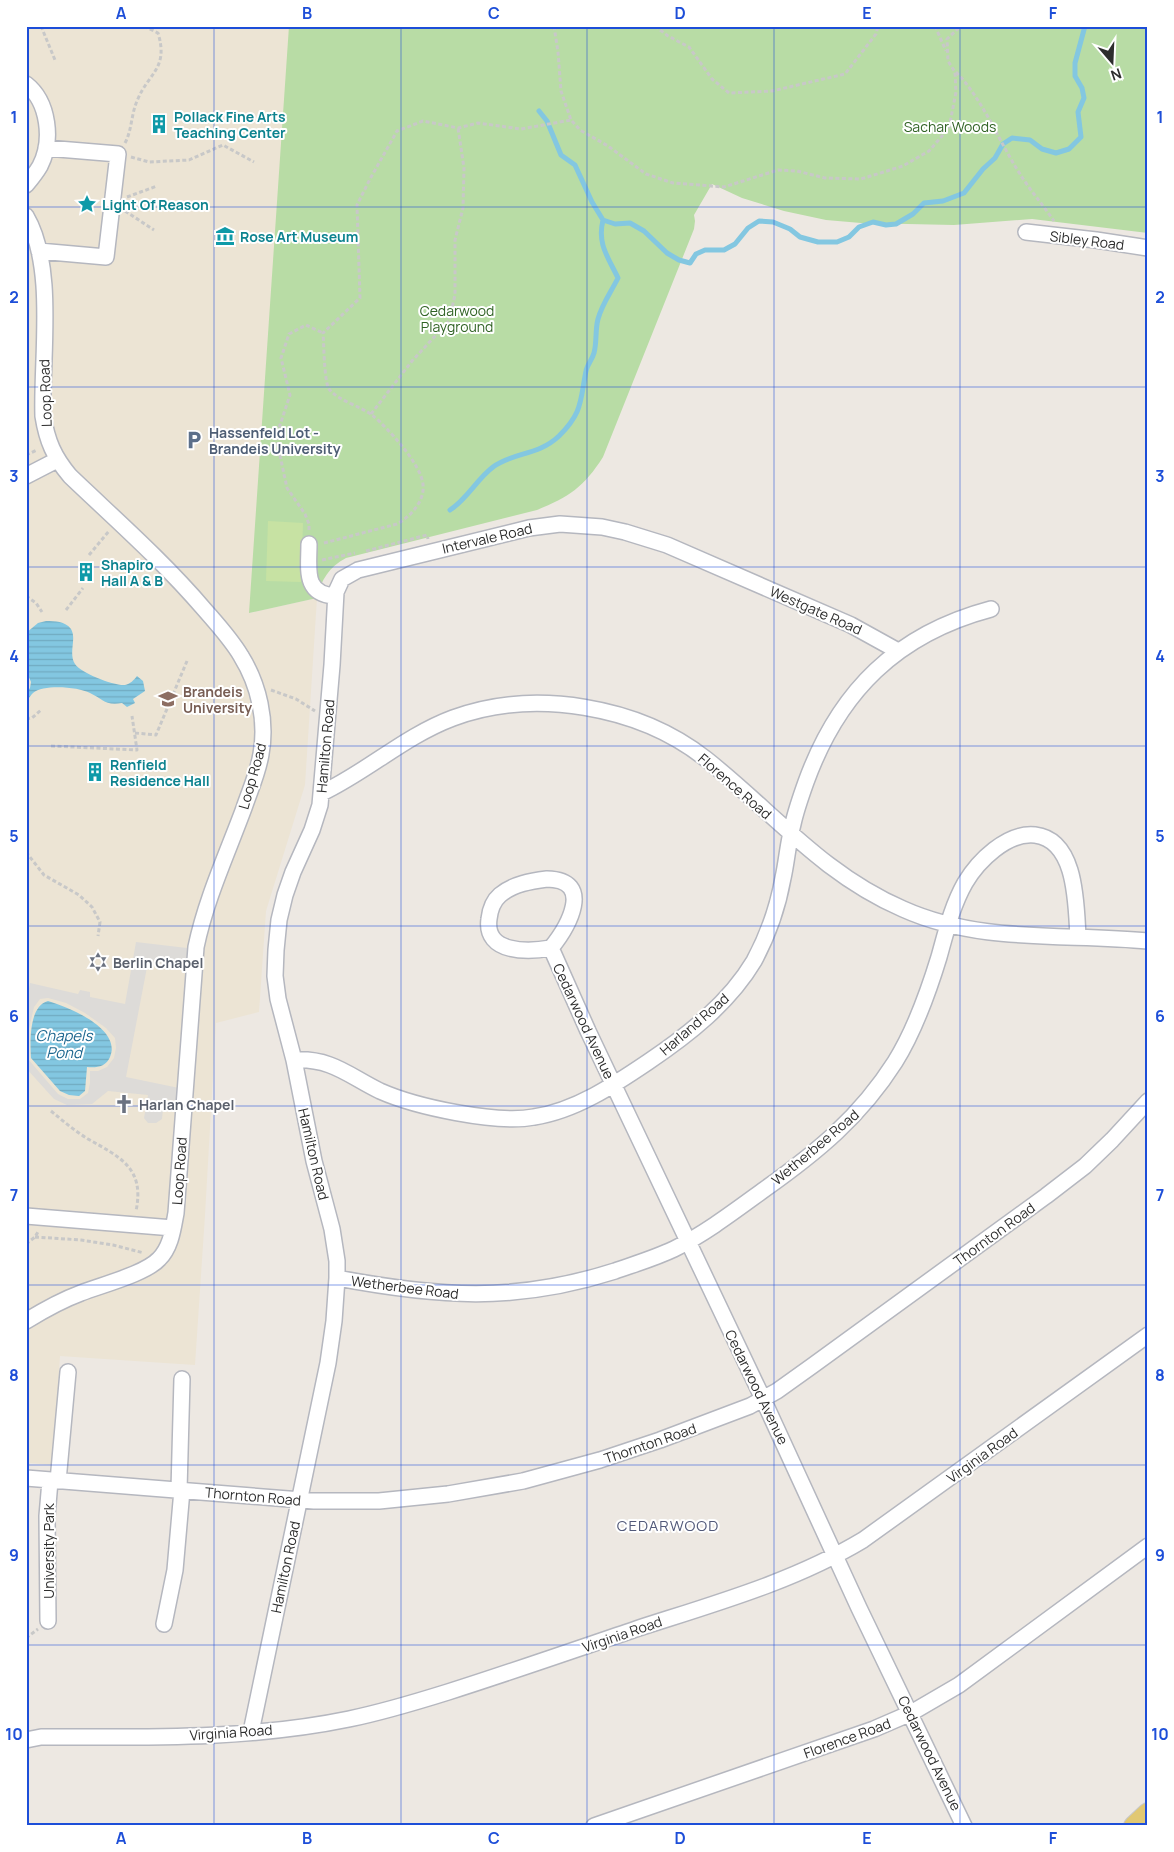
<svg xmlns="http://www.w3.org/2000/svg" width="1174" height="1852" viewBox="0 0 1174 1852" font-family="Manrope,sans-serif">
  <defs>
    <pattern id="water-rules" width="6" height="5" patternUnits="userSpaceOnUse" patternTransform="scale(1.25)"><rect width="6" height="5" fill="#83c7e1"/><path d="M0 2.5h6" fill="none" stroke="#71abc1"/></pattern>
  </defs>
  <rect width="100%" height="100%" fill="#ede8e2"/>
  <path fill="#ece4d4" d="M 26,26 L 338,26 L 271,328 L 250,613 L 317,598 L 305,785 L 266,911 L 259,1012 L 216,1023 L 205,1215 L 195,1365 L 60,1356 L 53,1465 L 30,1463 L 26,1484 Z"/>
  <path fill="#b8dca5" d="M 289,26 L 1148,26 L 1148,233 L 1032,219 L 954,225 L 861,223 L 826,220 L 784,211 L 742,198 L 712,184 L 694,215 L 695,221 L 694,229 L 603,457 C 584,487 569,497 537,510 L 346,558 C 329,567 321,580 317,598 L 249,613 Z"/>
  <path fill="#c7e2a3" d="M 268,521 L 303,523 L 301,582 L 266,581 Z"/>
  <path fill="#dddbd8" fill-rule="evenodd" d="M 136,942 L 187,948 L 190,947 L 188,967 L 148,962 L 126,1077 L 179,1088 L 178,1101 L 164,1099 L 162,1119 L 156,1123 L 148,1123 L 144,1118 L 148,1095 L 108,1091 L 92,1104 L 67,1105 L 54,1099 L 26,1068 L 26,1005 L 30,983 L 78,994 L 80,990 L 90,992 L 90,997 L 125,1004 ZM 48,998 L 66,1003 L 85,1013 L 106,1028 L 115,1038 L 116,1048 L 114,1058 L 107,1067 L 98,1071 L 90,1071 L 90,1083 L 88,1093 L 80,1099 L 68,1099 L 58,1094 L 28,1059 L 29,1029 L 34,1007 L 40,999 Z"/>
  <path fill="url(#water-rules)" d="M 46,621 C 55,621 65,621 71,629 C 77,639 68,653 75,664 C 81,673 114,686 125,685 C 130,684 134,680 137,676 L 143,681 L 145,691 L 133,699 L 135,703 L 127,707 L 122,703 C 105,706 103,699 90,693 C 78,687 44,684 33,693 C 31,695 28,699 26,702 L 26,693 L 30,688 L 31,682 L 26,670 L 26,633 L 38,623 Z
    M 48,1001 C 69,1007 122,1029 110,1057 C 106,1067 96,1068 87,1067 L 85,1091 L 79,1096 L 69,1095 L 60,1091 L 31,1058 C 30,1041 29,1006 48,1001 Z"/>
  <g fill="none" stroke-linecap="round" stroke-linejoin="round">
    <path stroke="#83c7e1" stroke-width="5" d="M 539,111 L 547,121 L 561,155 L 575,165 L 592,202 L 603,220 L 615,224 L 630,223 L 644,231 L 667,253 L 679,260 L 690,263 L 696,254 L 705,250 L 724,250 L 735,244 L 748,228 L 759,221 L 773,222 L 790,229 L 800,237 L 818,242 L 837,242 L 849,237 L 859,227 L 873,222 L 886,225 L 896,224 L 913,214 L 924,203 L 943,201 L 964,193 L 983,169 L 995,158 L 1003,144 L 1012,138 L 1030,140 L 1042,149 L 1056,153 L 1069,149 L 1081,137 L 1078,112 L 1084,98 L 1082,88 L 1075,76 L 1075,63 L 1085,26
      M 450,510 C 467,499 477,479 493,467 C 513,452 538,456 559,436 C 583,412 580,401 586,371 C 587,365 592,360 594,353 C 597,342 595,330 598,319 C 602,304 611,292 618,278 C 608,257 597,244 603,220"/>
    <g stroke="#b5b7bf" stroke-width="18">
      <path id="minor" d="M 26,84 C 49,102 53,141 40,166 C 36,173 31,179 26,185
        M 26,216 C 56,267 41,358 43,416 C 47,441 54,457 70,476 C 115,519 163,561 204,609 C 217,624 231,639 241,656 C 259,685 267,721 261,754 C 258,773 250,790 244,808 C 227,854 206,899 196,947 L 176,1213 C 173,1229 171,1247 159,1259 C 145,1274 101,1285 81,1293 C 62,1300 44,1310 26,1321
        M 1026,232 L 1096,240 L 1148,248
        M 39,251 L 106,257 L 118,154 L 46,148
        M 26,476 L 57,460
        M 309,544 C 309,569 303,594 335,596
        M 322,793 C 368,771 405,736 453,718 C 534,688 639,706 706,759 C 773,812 822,874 903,909 C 981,944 1065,933 1148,941
        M 547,879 C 595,880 568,927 551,948 C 529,952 484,954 489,919 C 490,910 493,901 500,895 C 513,884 531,881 547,879 Z
        M 551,948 L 588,1031 L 763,1399 L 859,1608 L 964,1826
        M 294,1060 C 332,1058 349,1076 380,1091 C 416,1107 496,1124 534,1117 C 575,1111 614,1085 648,1062 C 688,1035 729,1003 754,961 C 768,935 778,906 783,878 C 787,860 788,842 793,824 C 796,810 801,796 806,782 C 839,691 897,634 991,609
        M 26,1216 L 173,1228
        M 337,1278 C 438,1297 515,1303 615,1271 C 635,1264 655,1258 674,1249 C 706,1233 736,1210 765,1189 C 817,1152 860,1117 895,1062 C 915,1030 928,993 939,957 C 946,932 952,906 965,883 C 978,861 1007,832 1035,835 C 1077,840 1076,905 1078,937
        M 26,1478 L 314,1501 L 379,1501 L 448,1494 L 523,1481 L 600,1460 L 660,1440 L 750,1406 L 777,1391 L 812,1366 L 1046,1196 L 1085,1166 L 1112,1140 L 1148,1101
        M 58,1481 L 68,1372
        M 179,1490 L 182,1379
        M 48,1621 L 47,1516 L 50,1481
        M 164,1624 L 175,1570 L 182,1490
        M 251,1732 L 328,1363 L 334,1321 L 337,1278 L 337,1261 L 332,1229 L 314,1161 L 294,1060 L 278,999 L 275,976 L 276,950 L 279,920 L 285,895 L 293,872 L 312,830 L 320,805 L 332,665 L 336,592 L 342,579 L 358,570 L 529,528 L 560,524 L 602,527 L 625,532 L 667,545 L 851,625 L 898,651
        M 26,1740 L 41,1737 C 143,1737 248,1740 349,1719 C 383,1712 416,1702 448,1692 C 511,1672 574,1650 636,1629 C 713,1604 793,1582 863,1540 L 1148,1335
        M 594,1826 L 874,1729 L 911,1713 L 959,1685 L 1148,1546"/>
    </g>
    <g stroke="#c8c8c8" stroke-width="22">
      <path id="major" d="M 1134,1826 L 1148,1813"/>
    </g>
    <path stroke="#c8c8c8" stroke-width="3" stroke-dasharray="4 2.5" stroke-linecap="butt" d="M 41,26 L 55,60
      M 554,26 L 558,52 L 561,91 L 571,120 L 580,130 L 608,146 L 646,174 L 673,183 L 724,187 L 778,170 L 797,171 L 825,178 L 861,179 L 903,166 L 929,151 L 949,128 L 956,92 L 955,72 L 948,61 L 947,39 L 961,26
      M 655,26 L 668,36 L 689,47 L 712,79 L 729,93 L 772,91 L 845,74 L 876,34 L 878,26
      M 935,26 L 946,51
      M 956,72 C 984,101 998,140 1020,174 C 1030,190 1043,205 1054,221
      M 125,143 C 132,130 131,115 137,101 C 148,73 169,69 158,33 L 144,26
      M 131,157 L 149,162 L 189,160 L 223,145 L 254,162
      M 127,197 L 157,186
      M 125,211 L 154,230
      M 371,414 L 412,361 L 449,321 L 455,295 L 455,240 L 463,208 L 464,168 L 458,128
      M 26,455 L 37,450
      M 309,530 L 309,524 L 305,514 L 287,488 L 276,437 L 290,395 L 281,358 L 289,334 L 306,325 L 323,333
      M 324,543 L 397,524 C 410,517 425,501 423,485 C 422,465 387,427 372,415 C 362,407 337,400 329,389 C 324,381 324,344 323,333 L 360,298 L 357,205 L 370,179 L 397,131 L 423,121 L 458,128 L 478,123 L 521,129 L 571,120
      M 366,551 L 427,535 L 428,539
      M 89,555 L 109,531
      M 322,560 L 355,553
      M 26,596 L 36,603 L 42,612
      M 66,610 L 83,588
      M 271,690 L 296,699 L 315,711
      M 26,719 L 32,718 L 41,710
      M 135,733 L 156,735 L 187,661
      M 51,746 L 137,750 L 132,716
      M 26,852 L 44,875 L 79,895 L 92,907 L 100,922 L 98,936
      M 51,1111 C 63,1121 75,1131 88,1139 C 120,1157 145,1168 136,1211
      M 35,1237 L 81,1240 L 113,1245 L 144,1253
      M 26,1244 L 35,1237 L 39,1230
      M 26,1638 L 38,1629"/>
    <use href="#minor" stroke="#fff" stroke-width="15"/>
    <use href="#major" stroke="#e1c873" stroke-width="20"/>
  </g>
  <path fill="none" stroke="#1d4ed8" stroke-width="1" stroke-opacity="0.55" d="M 214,26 L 214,1826M 401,26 L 401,1826M 587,26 L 587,1826M 774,26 L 774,1826M 960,26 L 960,1826M 26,207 L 1148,207M 26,387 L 1148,387M 26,567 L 1148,567M 26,746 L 1148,746M 26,926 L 1148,926M 26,1106 L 1148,1106M 26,1285 L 1148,1285M 26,1465 L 1148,1465M 26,1645 L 1148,1645"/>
  <defs>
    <g id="building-bare" transform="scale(1.5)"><path d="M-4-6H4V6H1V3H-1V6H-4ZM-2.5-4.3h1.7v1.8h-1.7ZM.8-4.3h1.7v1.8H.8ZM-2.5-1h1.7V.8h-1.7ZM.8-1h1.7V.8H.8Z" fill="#0f9aa8" stroke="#fff" stroke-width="2.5" paint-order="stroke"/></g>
    <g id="sight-bare" transform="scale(1.5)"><path d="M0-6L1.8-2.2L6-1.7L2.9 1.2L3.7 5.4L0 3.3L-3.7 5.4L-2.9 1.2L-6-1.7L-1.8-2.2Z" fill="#0f9aa8" stroke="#fff" stroke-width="2.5" paint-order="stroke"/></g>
    <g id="museum-bare" transform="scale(1.5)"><path d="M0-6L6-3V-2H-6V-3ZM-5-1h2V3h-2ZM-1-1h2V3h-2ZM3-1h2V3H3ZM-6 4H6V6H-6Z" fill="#0f9aa8" stroke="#fff" stroke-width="2.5" paint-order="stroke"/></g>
    <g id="parking-bare" transform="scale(1.5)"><path d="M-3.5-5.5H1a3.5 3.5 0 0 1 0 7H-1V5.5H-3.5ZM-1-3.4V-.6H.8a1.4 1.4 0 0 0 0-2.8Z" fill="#5c6f8a" stroke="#fff" stroke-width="2.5" paint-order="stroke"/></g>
    <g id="university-bare" transform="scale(1.5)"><path d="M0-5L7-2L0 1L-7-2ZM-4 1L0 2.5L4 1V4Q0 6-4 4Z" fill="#8d6e63" stroke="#fff" stroke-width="2.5" paint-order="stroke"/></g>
    <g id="synagogue-bare" transform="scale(1.5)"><path d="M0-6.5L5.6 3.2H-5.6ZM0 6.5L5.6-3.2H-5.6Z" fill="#6b7280" stroke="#fff" stroke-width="2.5" paint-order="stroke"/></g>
    <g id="church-bare" transform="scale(1.5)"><path d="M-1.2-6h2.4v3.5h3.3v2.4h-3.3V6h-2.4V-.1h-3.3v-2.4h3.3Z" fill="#6b7280" stroke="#fff" stroke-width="2.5" paint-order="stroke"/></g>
  </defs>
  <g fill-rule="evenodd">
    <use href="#building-bare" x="159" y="124"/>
    <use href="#sight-bare" x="87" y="204"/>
    <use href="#museum-bare" x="225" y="236"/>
    <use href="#parking-bare" x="194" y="440"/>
    <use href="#building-bare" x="86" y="572"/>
    <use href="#university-bare" x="168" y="699"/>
    <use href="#building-bare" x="95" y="772"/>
    <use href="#synagogue-bare" x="98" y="962"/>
    <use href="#church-bare" x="124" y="1104"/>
  </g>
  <g text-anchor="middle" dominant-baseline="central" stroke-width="4" stroke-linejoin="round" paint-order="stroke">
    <g font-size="14" font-weight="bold" fill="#0d838f" stroke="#fff" text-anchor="start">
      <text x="174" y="116">Pollack Fine Arts<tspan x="174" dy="16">Teaching Center</tspan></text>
      <text x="102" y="204">Light Of Reason</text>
      <text x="240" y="236">Rose Art Museum</text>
      <text x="101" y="564">Shapiro<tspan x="101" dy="16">Hall A &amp; B</tspan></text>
      <text x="110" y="764">Renfield<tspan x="110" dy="16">Residence Hall</tspan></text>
    </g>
    <g font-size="14" fill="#316325" stroke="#fff">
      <text x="950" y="126">Sachar Woods</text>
      <text x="457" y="310">Cedarwood<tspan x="457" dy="16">Playground</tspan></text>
    </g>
    <g font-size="14" fill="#2d2d2d" stroke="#fff">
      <text transform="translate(1087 240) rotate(7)">Sibley Road</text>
      <text transform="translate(45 393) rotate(-92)">Loop Road</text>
      <text transform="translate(487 538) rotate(-13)">Intervale Road</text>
      <text transform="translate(816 610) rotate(24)">Westgate Road</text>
      <text transform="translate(325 746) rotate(-85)">Hamilton Road</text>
      <text transform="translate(252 776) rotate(-74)">Loop Road</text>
      <text transform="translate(735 786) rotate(41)">Florence Road</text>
      <text transform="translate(584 1021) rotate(65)">Cedarwood Avenue</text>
      <text transform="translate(694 1024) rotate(-41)">Harland Road</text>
      <text transform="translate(815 1147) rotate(-40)">Wetherbee Road</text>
      <text transform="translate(314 1154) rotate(77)">Hamilton Road</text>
      <text transform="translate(179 1171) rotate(-86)">Loop Road</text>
      <text transform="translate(994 1234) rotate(-36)">Thornton Road</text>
      <text transform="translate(405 1287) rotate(7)">Wetherbee Road</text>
      <text transform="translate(757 1387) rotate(64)">Cedarwood Avenue</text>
      <text transform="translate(650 1443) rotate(-19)">Thornton Road</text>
      <text transform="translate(982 1455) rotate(-36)">Virginia Road</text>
      <text transform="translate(253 1496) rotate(5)">Thornton Road</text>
      <text transform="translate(48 1551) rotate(-90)">University Park</text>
      <text transform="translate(285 1567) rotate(-78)">Hamilton Road</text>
      <text transform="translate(622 1634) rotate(-19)">Virginia Road</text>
      <text transform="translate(231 1732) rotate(-4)">Virginia Road</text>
      <text transform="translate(847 1738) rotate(-20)">Florence Road</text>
      <text transform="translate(930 1753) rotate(64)">Cedarwood Avenue</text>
    </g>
    <g font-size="14" font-weight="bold" fill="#4e5e75" stroke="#fff" text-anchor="start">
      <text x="209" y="432">Hassenfeld Lot -<tspan x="209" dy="16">Brandeis University</tspan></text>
    </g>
    <g font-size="14" font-weight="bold" fill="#785e54" stroke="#fff" text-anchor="start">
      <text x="183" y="691">Brandeis<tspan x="183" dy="16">University</tspan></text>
    </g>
    <g font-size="14" font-weight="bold" fill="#5b616d" stroke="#fff" text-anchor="start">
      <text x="113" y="962">Berlin Chapel</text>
      <text x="139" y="1104">Harlan Chapel</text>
    </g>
    <g font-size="15" font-style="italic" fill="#1f6890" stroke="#fff">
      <text x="64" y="1035">Chapels<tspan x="64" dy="17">Pond</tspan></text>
    </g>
    <g font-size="15" letter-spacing="1" fill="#525979" stroke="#fff">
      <text x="668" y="1525">CEDARWOOD</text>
    </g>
  </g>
  <rect width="1174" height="1852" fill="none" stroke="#ffffff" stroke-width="55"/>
  <g transform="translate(1112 62) rotate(161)" stroke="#ffffff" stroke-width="4" paint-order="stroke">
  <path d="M0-4L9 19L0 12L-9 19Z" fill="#2d2d2d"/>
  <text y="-8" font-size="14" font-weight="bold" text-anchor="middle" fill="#2d2d2d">N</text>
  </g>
  <rect x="28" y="28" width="1118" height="1796" fill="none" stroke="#1d4ed8" stroke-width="2"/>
  <g font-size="16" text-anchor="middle" font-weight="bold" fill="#1d4ed8">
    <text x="121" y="19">A</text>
    <text x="307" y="19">B</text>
    <text x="494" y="19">C</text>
    <text x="680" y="19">D</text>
    <text x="867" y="19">E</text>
    <text x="1053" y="19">F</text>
    <text x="14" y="123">1</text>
    <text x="1160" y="123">1</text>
    <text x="14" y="303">2</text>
    <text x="1160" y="303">2</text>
    <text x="14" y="482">3</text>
    <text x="1160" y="482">3</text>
    <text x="14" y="662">4</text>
    <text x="1160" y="662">4</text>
    <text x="14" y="842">5</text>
    <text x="1160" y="842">5</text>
    <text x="14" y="1022">6</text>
    <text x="1160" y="1022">6</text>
    <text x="14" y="1201">7</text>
    <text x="1160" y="1201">7</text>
    <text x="14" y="1381">8</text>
    <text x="1160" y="1381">8</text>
    <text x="14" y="1561">9</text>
    <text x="1160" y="1561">9</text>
    <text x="14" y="1740">10</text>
    <text x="1160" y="1740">10</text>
    <text x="121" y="1844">A</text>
    <text x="307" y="1844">B</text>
    <text x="494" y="1844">C</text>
    <text x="680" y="1844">D</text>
    <text x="867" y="1844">E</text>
    <text x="1053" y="1844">F</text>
  </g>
</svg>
